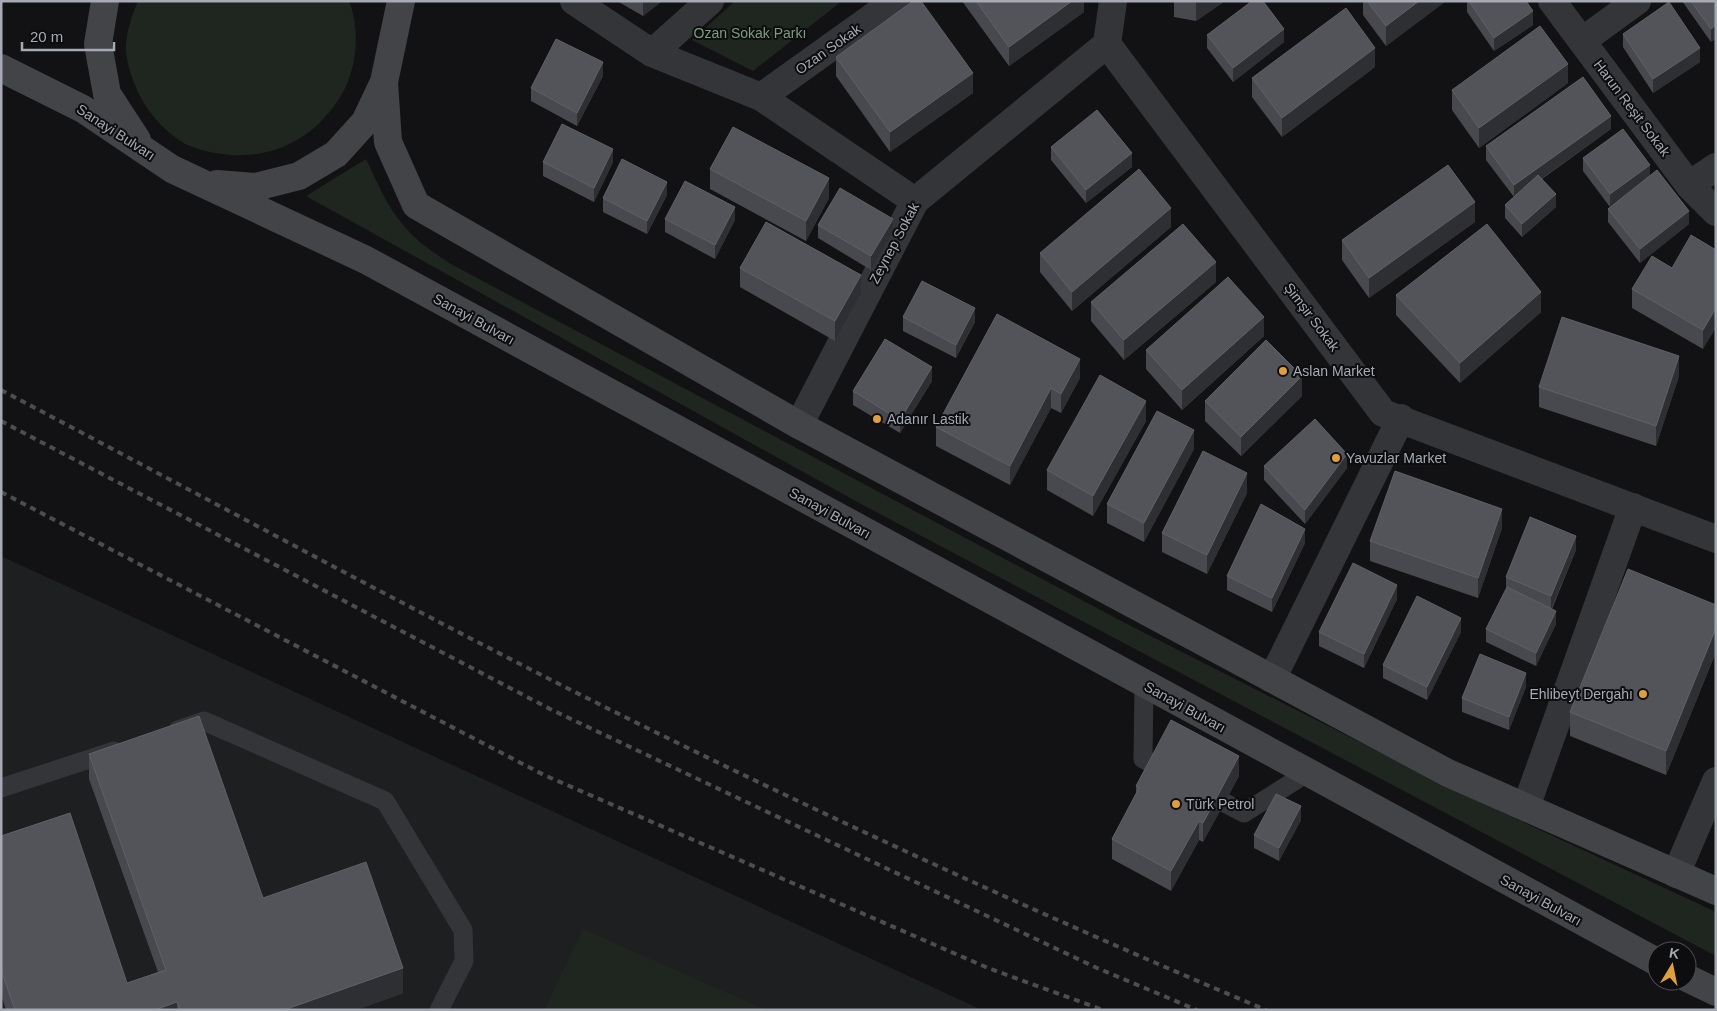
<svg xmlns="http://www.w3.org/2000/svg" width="1717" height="1011" viewBox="0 0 1717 1011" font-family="Helvetica,sans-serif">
  <rect width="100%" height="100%" fill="#121214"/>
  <path fill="#1e1f20" d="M 1,556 L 982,1010 L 1,1010 Z"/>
  <path fill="#1f261f" d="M 138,1 L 349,1 C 361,32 357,71 339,99 C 326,118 311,134 289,144 C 261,159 220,158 190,146 C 169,137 150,115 140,96 C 133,82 125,60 126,45 C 127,30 132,15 138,1 Z
    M 735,1 L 842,1 L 753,71 L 692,40 Z
    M 366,159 C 377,182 387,207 404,226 C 416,241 433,252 449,263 L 1123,622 L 1452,789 L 1716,912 L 1716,956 L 861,504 L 306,196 Z
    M 583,929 L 766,1010 L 544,1010 Z"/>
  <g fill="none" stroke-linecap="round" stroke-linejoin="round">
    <path stroke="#343538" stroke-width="19" d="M 1144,685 L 1143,759 L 1171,774
      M 178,730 L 204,721 L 385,801 L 463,930 L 464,961 L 439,1010
      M 1,788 L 114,751
      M 1202,791 L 1244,813 L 1307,773"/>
    <path stroke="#343538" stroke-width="28" d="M 574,1 L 652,53 L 761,97 L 915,201
      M 1113,1 L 1107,44 L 1383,413 L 1716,539
      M 1552,1 L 1689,185 L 1716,212
      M 1582,41 L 1637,1
      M 652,53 L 710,1
      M 761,97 L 895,1
      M 1689,185 L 1716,167
      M 799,425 L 915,201 L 1107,44
      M 1272,679 L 1401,418
      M 1526,807 L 1633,507
      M 1676,874 L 1716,781"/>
    <path stroke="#424448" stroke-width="28" d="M 105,1 L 98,44 L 107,94 L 137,140
      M 401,1 L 384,82 L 388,142 L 416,205 L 799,425 L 1448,773 L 1716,891
      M 1,68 L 83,109 L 172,169 L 366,260 L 1657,962
      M 217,184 L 256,187 L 299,176 L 336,154 L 365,122 L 383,84
      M 1687,978 L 1716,992"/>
    <path stroke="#4b4d51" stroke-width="4" stroke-dasharray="6 5" stroke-linecap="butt" d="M 1,390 C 191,490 380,593 571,690 C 799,805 1031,911 1266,1010
      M 1,421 L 552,710 L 1097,968 L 1197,1010
      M 1,492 L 544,775 L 988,968 L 1103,1010"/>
  </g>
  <path fill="#48494e" d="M 617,1 L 662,1 L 643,16 Z
    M 962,1 L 1084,1 L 1084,12 L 1009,66 Z
    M 1174,1 L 1225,1 L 1196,21 L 1174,17 Z
    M 1363,1 L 1446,1 L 1386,46 L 1363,15 Z
    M 1467,1 L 1526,1 L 1533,25 L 1494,51 L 1467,12 Z
    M 1682,1 L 1716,1 L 1711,42 Z
    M 1623,34 L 1700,62 L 1653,93 L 1623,47 Z
    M 1207,35 L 1284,42 L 1233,82 L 1207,48 Z
    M 836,57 L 973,93 L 890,152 L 836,76 Z
    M 1375,67 L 1282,137 L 1252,97 L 1252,78 Z
    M 603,76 L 577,126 L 531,101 L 531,88 Z
    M 1568,83 L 1479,148 L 1452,110 L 1452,90 Z
    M 1611,129 L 1542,179 L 1556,207 L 1522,237 L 1505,218 L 1505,205 L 1514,197 L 1486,160 L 1486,146 Z
    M 1051,147 L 1132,167 L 1086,203 L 1051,160 Z
    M 1583,158 L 1650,176 L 1689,224 L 1640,263 L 1608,222 L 1608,209 L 1610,207 L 1583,171 Z
    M 543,162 L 613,162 L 594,202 L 543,176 Z
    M 710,169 L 829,198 L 806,241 L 710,189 Z
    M 667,195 L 647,234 L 603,212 L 603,198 Z
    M 665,219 L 735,220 L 715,259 L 665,232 Z
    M 1475,222 L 1369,298 L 1342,260 L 1342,240 Z
    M 818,225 L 893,233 L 871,270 L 818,238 Z
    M 1171,227 L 1072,311 L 1040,272 L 1040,253 Z
    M 1716,250 L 1703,349 L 1632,308 L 1632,289 L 1672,268 Z
    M 740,268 L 861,294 L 835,341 L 740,287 Z
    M 1216,282 L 1124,360 L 1091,321 L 1091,302 Z
    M 1396,295 L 1541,312 L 1460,383 L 1396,315 Z
    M 903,317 L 975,322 L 956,358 L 903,331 Z
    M 1264,336 L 1182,410 L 1146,369 L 1146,350 Z
    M 1679,376 L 1656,446 L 1539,407 L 1539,387 Z
    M 1080,378 L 1061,413 L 1051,408 L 1010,485 L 936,446 L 936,427 Z
    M 932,381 L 900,433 L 853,405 L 853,391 Z
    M 1302,396 L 1241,456 L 1205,421 L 1205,401 Z
    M 1146,421 L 1093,516 L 1047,490 L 1047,470 Z
    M 1194,449 L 1144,542 L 1107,523 L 1107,504 Z
    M 1264,466 L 1347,468 L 1305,524 L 1264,480 Z
    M 1247,493 L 1207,574 L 1162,552 L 1162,533 Z
    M 1502,528 L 1478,598 L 1370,561 L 1370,541 Z
    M 1305,543 L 1272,612 L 1227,590 L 1227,576 Z
    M 1576,550 L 1552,609 L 1556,624 L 1536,666 L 1486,642 L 1486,629 L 1506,589 L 1506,577 Z
    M 1397,599 L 1364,668 L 1319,646 L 1319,632 Z
    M 1716,605 L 1716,652 L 1666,775 L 1570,736 L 1570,712 Z
    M 1461,632 L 1427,700 L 1383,678 L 1383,665 Z
    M 1526,687 L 1509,730 L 1462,712 L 1462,698 Z
    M 89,754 L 263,898 L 403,993 L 356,1010 L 6,1010 L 1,994 L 1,836 L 127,983 L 158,972 L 89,779 Z
    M 1239,776 L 1203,842 L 1199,840 L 1171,891 L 1112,859 L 1112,839 L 1136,795 L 1136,786 Z
    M 1301,820 L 1279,861 L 1254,848 L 1254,835 Z"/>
  <path fill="#2e2f32" d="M 643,1 L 662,1 L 643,16 Z
    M 1072,1 L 1084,1 L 1084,12 L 1009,66 L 1009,47 Z
    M 1196,1 L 1225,1 L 1196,21 Z
    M 1419,1 L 1446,1 L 1386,46 L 1386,26 Z
    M 1533,11 L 1533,25 L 1494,51 L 1494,38 Z
    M 1716,25 L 1716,39 L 1711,42 L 1711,29 Z
    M 1284,29 L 1284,42 L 1233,82 L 1233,68 Z
    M 1375,48 L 1375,67 L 1282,137 L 1282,118 Z
    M 1700,48 L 1700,62 L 1653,93 L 1653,79 Z
    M 603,62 L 603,76 L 577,126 L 577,113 Z
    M 1568,64 L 1568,83 L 1479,148 L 1479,128 Z
    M 973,73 L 973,93 L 890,152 L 890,132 Z
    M 1611,116 L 1611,129 L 1514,198 L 1514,185 Z
    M 613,149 L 613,162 L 594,202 L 594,188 Z
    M 1132,153 L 1132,167 L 1086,203 L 1086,190 Z
    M 1650,165 L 1650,178 L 1610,208 L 1610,194 Z
    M 829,178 L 829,198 L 806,241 L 806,221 Z
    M 667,182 L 667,195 L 647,234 L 647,221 Z
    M 1556,194 L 1556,207 L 1522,237 L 1522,224 Z
    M 1475,202 L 1475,222 L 1369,298 L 1369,278 Z
    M 735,207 L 735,220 L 715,259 L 715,245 Z
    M 1171,208 L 1171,227 L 1072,311 L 1072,292 Z
    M 1689,211 L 1689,224 L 1640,263 L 1640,249 Z
    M 893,219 L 893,233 L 871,270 L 871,256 Z
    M 1216,262 L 1216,282 L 1124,360 L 1124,340 Z
    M 861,275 L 861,294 L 835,341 L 835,321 Z
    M 1541,292 L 1541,312 L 1460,383 L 1460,363 Z
    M 975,308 L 975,322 L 956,358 L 956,345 Z
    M 1716,308 L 1716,328 L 1703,349 L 1703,330 Z
    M 1264,317 L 1264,336 L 1182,410 L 1182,390 Z
    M 1679,356 L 1679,376 L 1656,446 L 1656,426 Z
    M 1080,359 L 1080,378 L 1061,413 L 1061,394 Z
    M 932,367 L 932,381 L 900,433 L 900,420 Z
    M 1302,376 L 1302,396 L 1241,456 L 1241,437 Z
    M 1051,388 L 1051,408 L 1010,485 L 1010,466 Z
    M 1146,401 L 1146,421 L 1093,516 L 1093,496 Z
    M 1194,430 L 1194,449 L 1144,542 L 1144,523 Z
    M 1347,454 L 1347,468 L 1305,524 L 1305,510 Z
    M 1247,473 L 1247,493 L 1207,574 L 1207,555 Z
    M 1502,509 L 1502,528 L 1478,598 L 1478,578 Z
    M 1305,529 L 1305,543 L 1272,612 L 1272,598 Z
    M 1576,536 L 1576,550 L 1551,609 L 1551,596 Z
    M 1397,585 L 1397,599 L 1364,668 L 1364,654 Z
    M 1556,611 L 1556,624 L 1536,666 L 1536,653 Z
    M 1461,618 L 1461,632 L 1427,700 L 1427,687 Z
    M 1716,628 L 1716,652 L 1666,775 L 1666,751 Z
    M 1526,673 L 1526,687 L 1509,730 L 1509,717 Z
    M 1239,756 L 1239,776 L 1203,842 L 1203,823 Z
    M 1301,806 L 1301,820 L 1279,861 L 1279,848 Z
    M 1199,821 L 1199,840 L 1171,891 L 1171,871 Z
    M 403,968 L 403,993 L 356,1010 L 284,1010 Z
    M 177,1002 L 177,1010 L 155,1010 Z"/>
  <path fill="#525459" stroke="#5f6167" d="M 913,1 L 921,1 L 973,73 L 890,132 L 836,57 Z
    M 976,1 L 1072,1 L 1009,47 Z
    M 1252,1 L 1263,1 L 1284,29 L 1233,68 L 1207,35 Z
    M 1367,1 L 1419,1 L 1386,26 Z
    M 1469,1 L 1526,1 L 1533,11 L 1494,38 Z
    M 1691,1 L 1716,1 L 1716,25 L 1711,29 Z
    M 1669,2 L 1700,48 L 1653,79 L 1623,34 Z
    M 1346,8 L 1375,48 L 1282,118 L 1252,78 Z
    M 1540,26 L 1568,64 L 1479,128 L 1452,90 Z
    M 556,39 L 603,62 L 577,113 L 531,88 Z
    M 1583,77 L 1611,116 L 1514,185 L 1486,146 Z
    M 1097,110 L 1132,153 L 1086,190 L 1051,147 Z
    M 562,124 L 613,149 L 594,188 L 543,162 Z
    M 733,127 L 829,178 L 806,221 L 710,169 Z
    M 1623,129 L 1650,165 L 1610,194 L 1583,158 Z
    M 622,159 L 667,182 L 647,221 L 603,198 Z
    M 1448,165 L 1475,202 L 1369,278 L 1342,240 Z
    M 1139,169 L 1171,208 L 1072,292 L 1040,253 Z
    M 1657,170 L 1689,211 L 1640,249 L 1608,209 Z
    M 1538,175 L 1556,194 L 1522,224 L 1505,205 Z
    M 685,181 L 735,207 L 715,245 L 665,219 Z
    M 840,188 L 893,219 L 871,256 L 818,225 Z
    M 766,222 L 861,275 L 835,321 L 740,268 Z
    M 1183,224 L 1216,262 L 1124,340 L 1091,302 Z
    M 1487,224 L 1541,292 L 1460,363 L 1396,295 Z
    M 1691,235 L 1716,250 L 1716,308 L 1703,330 L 1632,289 L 1652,256 L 1672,268 Z
    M 1228,277 L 1264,317 L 1182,390 L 1146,350 Z
    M 922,281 L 975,308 L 956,345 L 903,317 Z
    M 997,314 L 1080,359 L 1061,394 L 1051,388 L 1010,466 L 936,427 Z
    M 1562,317 L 1679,356 L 1656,426 L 1539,387 Z
    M 885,339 L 932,367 L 900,420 L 853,391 Z
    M 1266,340 L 1302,376 L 1241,437 L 1205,401 Z
    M 1100,375 L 1146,401 L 1093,496 L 1047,470 Z
    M 1157,411 L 1194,430 L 1144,523 L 1107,504 Z
    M 1315,419 L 1347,454 L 1305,510 L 1264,466 Z
    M 1203,451 L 1247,473 L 1207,555 L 1162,533 Z
    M 1395,471 L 1502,509 L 1478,578 L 1370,541 Z
    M 1261,504 L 1305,529 L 1272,598 L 1227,576 Z
    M 1530,517 L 1576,536 L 1551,596 L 1506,577 Z
    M 1353,563 L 1397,585 L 1364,654 L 1319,632 Z
    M 1628,569 L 1716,605 L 1716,628 L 1666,751 L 1570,712 Z
    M 1507,587 L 1556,611 L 1536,653 L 1486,629 Z
    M 1417,596 L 1461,618 L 1427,687 L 1383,665 Z
    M 1480,654 L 1526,673 L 1509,717 L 1462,698 Z
    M 199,716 L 263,898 L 366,862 L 403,968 L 284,1010 L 180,1010 L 177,1002 L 155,1010 L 15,1010 L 1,970 L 1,836 L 70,813 L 127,983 L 166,970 L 89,754 Z
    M 1171,720 L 1239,756 L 1203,823 L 1199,821 L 1171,871 L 1112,839 L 1139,788 L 1136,786 Z
    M 1276,794 L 1301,806 L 1279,848 L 1254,835 Z"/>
  <g fill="#dd9f40" stroke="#0d0d0f" stroke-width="2">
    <circle cx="1283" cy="371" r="5"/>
    <circle cx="877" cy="419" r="5"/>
    <circle cx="1336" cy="458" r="5"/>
    <circle cx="1643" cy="694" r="5"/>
    <circle cx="1176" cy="804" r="5"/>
  </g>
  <g text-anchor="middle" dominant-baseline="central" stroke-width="4" stroke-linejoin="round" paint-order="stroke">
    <g font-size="14" fill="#7e9c7e" stroke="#0d0d0f">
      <text x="750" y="33">Ozan Sokak Parkı</text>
    </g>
    <g font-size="14" fill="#a5aab3" stroke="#0d0d0f">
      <text transform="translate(828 49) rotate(-35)">Ozan Sokak</text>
      <text transform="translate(1632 108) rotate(53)">Harun Reşit Sokak</text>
      <text transform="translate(116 132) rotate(33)">Sanayi Bulvarı</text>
      <text transform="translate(894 243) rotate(-62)">Zeynep Sokak</text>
      <text transform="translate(1312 317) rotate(53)">Şimşir Sokak</text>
      <text transform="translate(474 319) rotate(29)">Sanayi Bulvarı</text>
      <text transform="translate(830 513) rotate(29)">Sanayi Bulvarı</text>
      <text transform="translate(1185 707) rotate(29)">Sanayi Bulvarı</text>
      <text transform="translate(1541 900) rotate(29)">Sanayi Bulvarı</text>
    </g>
    <g font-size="14" fill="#a5aab3" stroke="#0d0d0f" text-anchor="start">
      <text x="1293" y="371">Aslan Market</text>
      <text x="887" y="419">Adanır Lastik</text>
      <text x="1346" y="458">Yavuzlar Market</text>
      <text x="1633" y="694" text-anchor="end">Ehlibeyt Dergahı</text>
      <text x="1186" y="804">Türk Petrol</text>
    </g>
  </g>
  <rect width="1717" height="1011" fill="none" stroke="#a5aab3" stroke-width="5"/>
  <g transform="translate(1672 966) rotate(10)"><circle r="24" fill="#0d0d0f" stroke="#4a4c51"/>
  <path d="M0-4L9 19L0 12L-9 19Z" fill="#dd9f40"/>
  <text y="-8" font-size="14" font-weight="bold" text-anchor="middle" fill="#a5aab3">K</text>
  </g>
  <path d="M22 42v8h92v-8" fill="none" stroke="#a5aab3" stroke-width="2.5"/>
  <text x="30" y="42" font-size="15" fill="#a5aab3" stroke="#0d0d0f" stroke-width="4" paint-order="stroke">20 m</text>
</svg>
